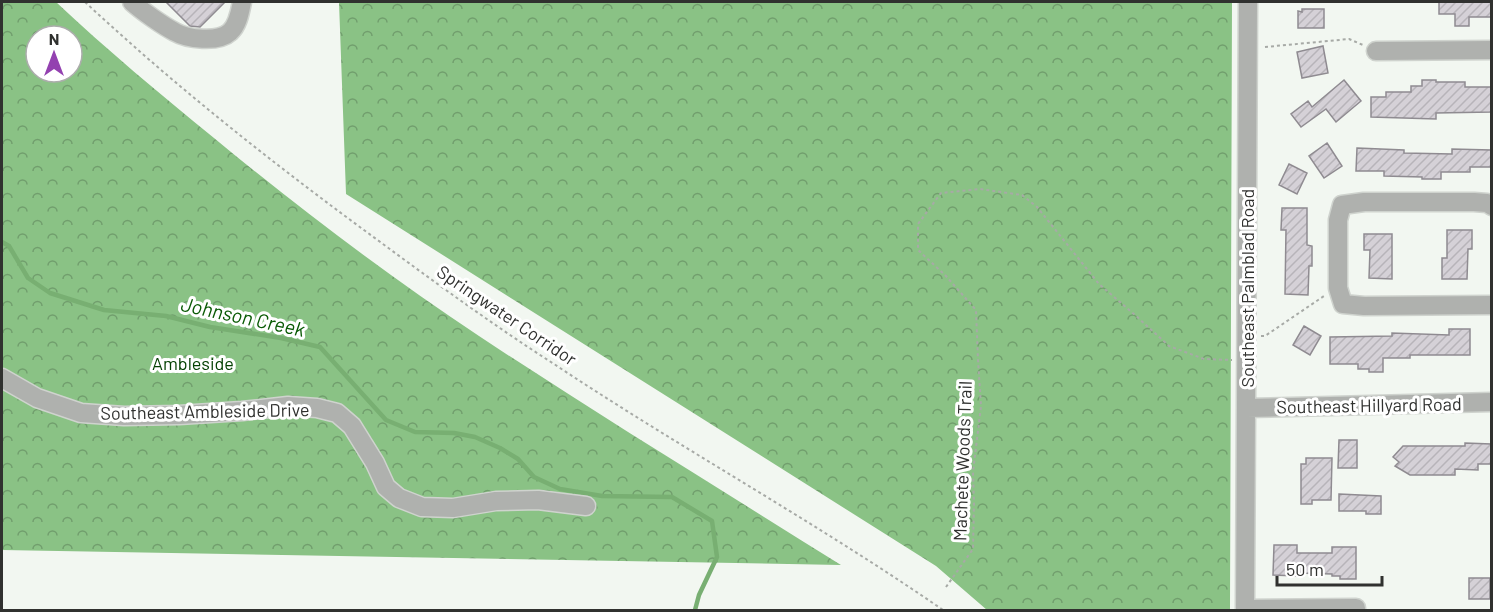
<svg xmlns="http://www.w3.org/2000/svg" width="1493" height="612" viewBox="0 0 1493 612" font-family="Barlow,sans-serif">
  <defs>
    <pattern id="forest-crowns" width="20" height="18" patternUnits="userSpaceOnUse" patternTransform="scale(1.5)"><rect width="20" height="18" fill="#8ac285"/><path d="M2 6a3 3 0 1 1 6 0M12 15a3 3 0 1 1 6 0" fill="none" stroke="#719e6d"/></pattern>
    <pattern id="building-hatch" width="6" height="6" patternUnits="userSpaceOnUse" patternTransform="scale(1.5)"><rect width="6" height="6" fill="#d5d1d7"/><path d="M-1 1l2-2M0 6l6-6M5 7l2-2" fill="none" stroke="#b7b4b9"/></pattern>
  </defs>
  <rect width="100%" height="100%" fill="#f2f7f1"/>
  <path fill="url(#forest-crowns)" fill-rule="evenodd" d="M 2,2 L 56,2 C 106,49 160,94 214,138 C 299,208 387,275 479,336 C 598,415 720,489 841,565 L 2,550 ZM 36,36 L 72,36 L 72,72 L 36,72 Z
    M 339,2 L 1232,2 L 1230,610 L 987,610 L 936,566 L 346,194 Z"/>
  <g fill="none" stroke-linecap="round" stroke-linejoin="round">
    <path stroke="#78af72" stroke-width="4.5" d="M 2,242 L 9,246 L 28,278 L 50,293 L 104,310 L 166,316 L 210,327 L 281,338 L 320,347 L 386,420 L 415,432 L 454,433 L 475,437 L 500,448 L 518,459 L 534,477 L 560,489 L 602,496 L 672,497 L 712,521 L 717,557 L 699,595 L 695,610"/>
  </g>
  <path fill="url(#building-hatch)" stroke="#8f8b91" stroke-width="1.5" d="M 166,2 L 225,2 L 200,27 L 190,26 Z
    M 1439,2 L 1491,2 L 1491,17 L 1469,17 L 1469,26 L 1455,26 L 1455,14 L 1439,14 Z
    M 1302,9 L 1324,9 L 1324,28 L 1298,28 L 1298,11 L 1302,12 Z
    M 1323,46 L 1328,73 L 1302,78 L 1297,52 Z
    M 1344,80 L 1361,101 L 1336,122 L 1326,109 L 1301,127 L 1291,114 L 1308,101 L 1312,107 Z
    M 1422,80 L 1436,80 L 1436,82 L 1465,82 L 1465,87 L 1491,87 L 1491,112 L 1436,113 L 1436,119 L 1371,117 L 1371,97 L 1386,97 L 1386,92 L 1411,92 L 1411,86 L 1422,86 Z
    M 1327,143 L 1342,166 L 1324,178 L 1309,156 Z
    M 1357,148 L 1404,150 L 1404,153 L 1452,154 L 1452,149 L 1491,150 L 1491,167 L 1470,167 L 1470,172 L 1441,172 L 1441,179 L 1422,179 L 1422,177 L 1384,176 L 1384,171 L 1356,171 Z
    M 1289,164 L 1307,173 L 1297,194 L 1279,185 Z
    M 1282,208 L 1307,208 L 1307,245 L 1312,246 L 1312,266 L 1309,266 L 1308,295 L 1285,294 L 1286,230 L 1281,230 Z
    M 1447,230 L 1472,230 L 1472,249 L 1468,249 L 1467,279 L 1442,279 L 1442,258 L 1447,258 Z
    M 1364,234 L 1392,234 L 1392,279 L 1369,278 L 1370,250 L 1364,250 Z
    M 1304,326 L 1321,336 L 1310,355 L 1293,345 Z
    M 1449,329 L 1470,329 L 1470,355 L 1410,355 L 1410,358 L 1383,358 L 1383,372 L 1369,372 L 1369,369 L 1358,369 L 1358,364 L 1330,364 L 1330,337 L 1392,336 L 1392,333 L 1449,335 Z
    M 1339,440 L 1357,440 L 1357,468 L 1338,468 Z
    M 1465,443 L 1491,444 L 1491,464 L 1478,464 L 1478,470 L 1455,469 L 1455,475 L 1410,475 L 1395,466 L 1399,462 L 1393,457 L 1403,446 L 1465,446 Z
    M 1306,458 L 1332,458 L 1331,500 L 1312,500 L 1312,504 L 1301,504 L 1301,464 L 1306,464 Z
    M 1339,494 L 1381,496 L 1381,514 L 1366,514 L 1366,511 L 1339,511 Z
    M 1274,545 L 1297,545 L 1297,553 L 1332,553 L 1332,547 L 1356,547 L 1356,579 L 1340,579 L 1340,576 L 1332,576 L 1332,574 L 1297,573 L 1297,576 L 1273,575 Z
    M 1469,578 L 1490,578 L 1490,599 L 1469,599 Z"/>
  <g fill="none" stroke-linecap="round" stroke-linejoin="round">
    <g stroke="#cfd3ce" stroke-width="21">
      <path id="minor" d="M 132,2 C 142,11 162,25 175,32 C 187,39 218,43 230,32 C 238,25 240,12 242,2
        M 1376,51 L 1492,50
        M 1492,206 L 1487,203 L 1474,202 L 1364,202 L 1342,205 L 1338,220 L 1338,288 L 1343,304 L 1364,306 L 1492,305
        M 2,378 L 37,398 L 81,413 L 124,416 L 179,415 L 242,411 L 288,406 L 317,408 L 337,413 L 352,426 L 375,463 L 386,487 L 399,498 L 422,507 L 453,508 L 496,501 L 538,500 L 586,506
        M 1247,408 L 1492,402
        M 1245,609 L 1356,608
        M 1245,610 L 1248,2"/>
    </g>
    <path stroke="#a7aaa6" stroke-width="2" stroke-dasharray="3 3" stroke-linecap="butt" d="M 85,2 C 174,85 270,161 368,233 C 429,278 490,323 554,364 C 682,449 817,523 943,610
      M 1265,47 L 1349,39 L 1363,45
      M 1261,336 L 1265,336 L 1324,296
      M 946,587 L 973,549 L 974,503 L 973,472 L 981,406 L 978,360 L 976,310 L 945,275 L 918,250 L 918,224 L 941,193 L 980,189 L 1022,195 L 1037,207 L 1099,284 L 1135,315 L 1169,346 L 1204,359 L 1232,360"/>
    <use href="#minor" stroke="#afb1ae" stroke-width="18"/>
  </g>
  <g text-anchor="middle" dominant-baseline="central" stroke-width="6" stroke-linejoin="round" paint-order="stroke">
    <g font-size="18" fill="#30312f" stroke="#fff">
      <text transform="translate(1247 288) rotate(-90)">Southeast Palmblad Road</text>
      <text transform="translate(507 315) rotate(34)">Springwater Corridor</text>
      <text transform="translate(1369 405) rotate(-1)">Southeast Hillyard Road</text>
      <text transform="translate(205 411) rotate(-1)">Southeast Ambleside Drive</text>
      <text transform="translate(962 461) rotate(-88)">Machete Woods Trail</text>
    </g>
    <g font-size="18" fill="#044102" stroke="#fff">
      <text x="193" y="363">Ambleside</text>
    </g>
    <g font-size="20" font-style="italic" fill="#095a04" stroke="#fff">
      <text transform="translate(243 316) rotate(12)">Johnson Creek</text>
    </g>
  </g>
  <rect width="1493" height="612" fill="none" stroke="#30312f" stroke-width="6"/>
  <g transform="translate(54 54)"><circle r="28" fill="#ffffff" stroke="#acadac" stroke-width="1.5"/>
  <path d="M0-4.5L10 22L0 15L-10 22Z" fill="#9341b0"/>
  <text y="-9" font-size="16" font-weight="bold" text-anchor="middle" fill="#30312f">N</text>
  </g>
  <path d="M1277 576v9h105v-9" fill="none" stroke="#30312f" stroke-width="3"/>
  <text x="1286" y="576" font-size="18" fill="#30312f" stroke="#ffffff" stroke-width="4.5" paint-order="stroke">50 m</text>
</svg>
